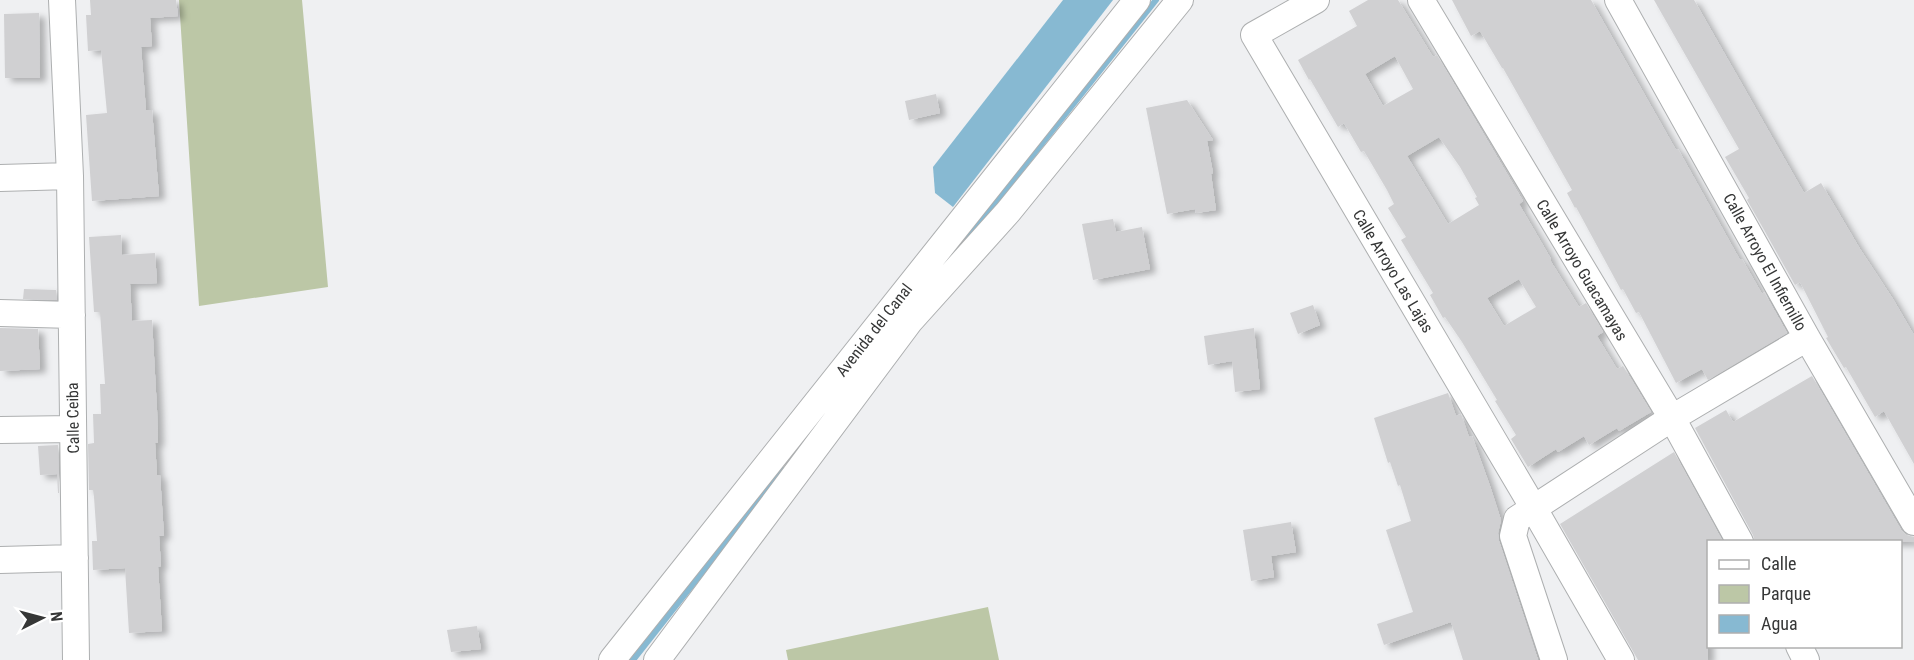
<svg xmlns="http://www.w3.org/2000/svg" width="1914" height="660" viewBox="0 0 1914 660" font-family="'Roboto Condensed',sans-serif">
  <defs>
    <filter id="shadow"><feDropShadow dx="6" dy="4" stdDeviation="3" flood-color="#0004"/></filter>
  </defs>
  <rect width="100%" height="100%" fill="#eff0f2"/>
  <path fill="#bcc7a6" d="M 179,0 L 302,0 L 328,287 L 199,306 Z
    M 988,607 L 999,660 L 788,660 L 786,650 Z"/>
  <path fill="#87b9d2" d="M 1063,0 L 1113,0 L 953,207 L 935,193 L 933,167 Z"/>
  <g fill="none" stroke-linecap="round" stroke-linejoin="round">
    <path stroke="#87b9d2" stroke-width="6" d="M 959,248 L 1156,0
      M 633,660 L 783,470"/>
  </g>
  <path fill="#d0d0d2" fill-rule="evenodd" filter="url(#shadow)" d="M 90,0 L 176,0 L 178,16 L 150,18 L 152,46 L 141,47 L 146,110 L 152,110 L 159,196 L 92,201 L 86,115 L 107,113 L 101,50 L 88,51 L 86,15 L 91,15 Z
    M 1368,0 L 1398,0 L 1433,57 L 1437,55 L 1523,201 L 1519,204 L 1551,259 L 1550,260 L 1579,307 L 1586,303 L 1603,332 L 1597,336 L 1617,369 L 1623,366 L 1651,412 L 1619,431 L 1617,428 L 1589,445 L 1584,436 L 1558,452 L 1556,449 L 1528,467 L 1511,439 L 1516,435 L 1495,401 L 1497,400 L 1462,342 L 1445,317 L 1443,318 L 1430,295 L 1433,293 L 1401,240 L 1406,237 L 1388,208 L 1394,204 L 1387,190 L 1364,151 L 1361,152 L 1344,123 L 1338,127 L 1310,79 L 1309,80 L 1298,60 L 1357,26 L 1349,11 ZM 1395,56 L 1413,89 L 1383,106 L 1365,74 ZM 1439,137 L 1460,167 L 1477,197 L 1475,198 L 1479,205 L 1448,224 L 1407,156 ZM 1519,279 L 1536,307 L 1504,326 L 1487,298 Z
    M 1452,0 L 1591,0 L 1676,150 L 1678,149 L 1740,260 L 1742,259 L 1762,294 L 1764,292 L 1787,333 L 1708,380 L 1702,369 L 1676,383 L 1639,312 L 1636,313 L 1623,289 L 1621,290 L 1576,207 L 1575,208 L 1567,193 L 1572,190 L 1503,68 L 1502,68 L 1480,31 L 1471,36 Z
    M 1654,0 L 1694,0 L 1804,193 L 1821,183 L 1860,249 L 1893,299 L 1914,335 L 1914,464 L 1884,411 L 1875,417 L 1846,367 L 1844,368 L 1826,338 L 1828,337 L 1800,282 L 1795,285 L 1763,228 L 1747,200 L 1749,198 L 1725,157 L 1739,149 Z
    M 39,13 L 40,78 L 5,78 L 4,14 Z
    M 936,94 L 940,113 L 909,120 L 905,101 Z
    M 1187,100 L 1213,140 L 1207,141 L 1213,173 L 1211,174 L 1216,210 L 1196,213 L 1195,209 L 1167,214 L 1146,108 Z
    M 1113,219 L 1116,232 L 1142,227 L 1150,269 L 1093,280 L 1082,224 Z
    M 121,235 L 122,255 L 155,253 L 157,283 L 130,284 L 132,321 L 152,320 L 157,410 L 158,443 L 155,443 L 157,475 L 160,475 L 164,536 L 159,536 L 161,566 L 158,567 L 162,631 L 129,633 L 125,568 L 93,570 L 92,541 L 97,541 L 94,497 L 93,490 L 89,490 L 88,444 L 94,443 L 93,414 L 101,414 L 100,384 L 105,384 L 100,312 L 94,312 L 89,237 Z
    M 24,289 L 56,290 L 57,300 L 23,299 Z
    M 1313,305 L 1320,325 L 1298,334 L 1290,313 Z
    M 0,328 L 38,329 L 40,369 L 0,371 Z
    M 1254,328 L 1260,389 L 1235,392 L 1232,361 L 1208,365 L 1204,336 Z
    M 1812,376 L 1901,530 L 1906,535 L 1914,537 L 1914,542 L 1755,542 L 1753,535 L 1695,428 L 1726,410 L 1733,422 Z
    M 1448,393 L 1456,416 L 1461,414 L 1469,437 L 1472,436 L 1490,486 L 1501,520 L 1498,533 L 1499,541 L 1538,660 L 1463,660 L 1451,622 L 1384,645 L 1377,624 L 1413,612 L 1386,530 L 1411,521 L 1400,485 L 1398,486 L 1390,462 L 1388,463 L 1374,418 Z
    M 58,445 L 59,493 L 58,493 L 57,474 L 40,475 L 38,446 Z
    M 1674,452 L 1723,542 L 1708,542 L 1708,660 L 1638,660 L 1560,524 Z
    M 1291,522 L 1296,552 L 1271,556 L 1274,577 L 1251,581 L 1243,530 Z
    M 477,626 L 481,649 L 451,652 L 447,630 Z"/>
  <g fill="none" stroke-linecap="round" stroke-linejoin="round">
    <g stroke="#adafb0" stroke-width="28">
      <path id="minor" d="M 62,0 L 70,176 L 76,660
        M 1316,0 L 1254,35 L 1533,507 L 1621,660
        M 1421,0 L 1672,418 L 1740,542
        M 1618,0 L 1807,338 L 1914,522
        M 0,178 L 70,176
        M 0,313 L 72,315
        M 0,430 L 73,429
        M 0,560 L 75,558
        M 1799,646 L 1806,660
        M 612,660 L 1137,0
        M 657,660 L 910,321 L 1008,212 L 1180,0
        M 1554,660 L 1513,536 L 1517,519 L 1672,418 L 1807,338"/>
    </g>
    <use href="#minor" stroke="#fff" stroke-width="26"/>
  </g>
  <g text-anchor="middle" dominant-baseline="central" stroke-width="4.5" stroke-linejoin="round" paint-order="stroke">
    <g font-size="16" fill="#363737" stroke="#fff">
      <text transform="translate(1765 262) rotate(61)">Calle Arroyo El Infiernillo</text>
      <text transform="translate(1582 270) rotate(59)">Calle Arroyo Guacamayas</text>
      <text transform="translate(1393 271) rotate(59)">Calle Arroyo Las Lajas</text>
      <text transform="translate(874 330) rotate(-52)">Avenida del Canal</text>
      <text transform="translate(73 418) rotate(-91)">Calle Ceiba</text>
    </g>
  </g>
  <rect x="1707" y="540" width="195" height="108" fill="#ffffff" stroke="#afafaf" stroke-width="1.5"/>
  <rect x="1719" y="560" width="30" height="9" fill="#ffffff" stroke="#afafaf" stroke-width="1.5"/>
  <text x="1761" y="570" font-size="18" fill="#363737">Calle</text>
  <rect x="1719" y="585" width="30" height="18" fill="#bcc7a6" stroke="#afafaf" stroke-width="1.5"/>
  <text x="1761" y="600" font-size="18" fill="#363737">Parque</text>
  <rect x="1719" y="615" width="30" height="18" fill="#87b9d2" stroke="#afafaf" stroke-width="1.5"/>
  <text x="1761" y="630" font-size="18" fill="#363737">Agua</text>
  <g transform="translate(42 618) rotate(84)" stroke="#ffffff" stroke-width="4.5" paint-order="stroke">
  <path d="M0-4.5L10 22L0 15L-10 22Z" fill="#363737"/>
  <text y="-9" font-size="16" font-weight="bold" text-anchor="middle" fill="#363737">N</text>
  </g>
</svg>
